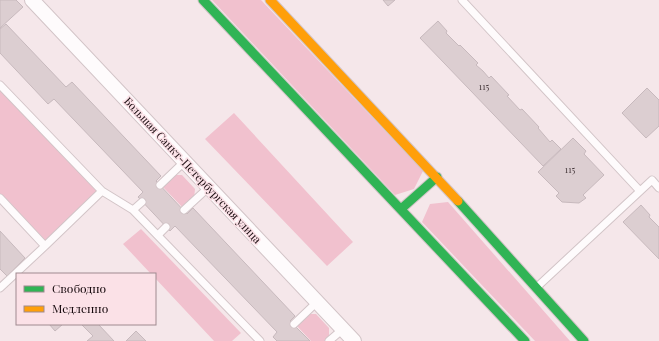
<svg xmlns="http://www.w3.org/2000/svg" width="659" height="341" viewBox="0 0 659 341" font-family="'Playfair Display',serif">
  <rect width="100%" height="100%" fill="#f5e7ea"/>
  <path fill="#f1c1ce" d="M 212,0 L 261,0 L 423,171 L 414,189 L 395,195 Z
    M 0,85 L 102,191 L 45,246 L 0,198 Z
    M 234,113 L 353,242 L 327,266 L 205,139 Z
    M 172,175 L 182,175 L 195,189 L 194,199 L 184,209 L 161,185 Z
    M 448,202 L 570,341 L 535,341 L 422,222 L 430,204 Z
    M 141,229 L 241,333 L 232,341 L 214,341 L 155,278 L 155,274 L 151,274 L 123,244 Z
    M 307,314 L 316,314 L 329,328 L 329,338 L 325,341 L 311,341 L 295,324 Z"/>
  <path fill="#dcced1" stroke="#c7b9bd" d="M 0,0 L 16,0 L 23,7 L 0,28 Z
    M 383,0 L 395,0 L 388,6 Z
    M 438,21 L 447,31 L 446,33 L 459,46 L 460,45 L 478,63 L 476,65 L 483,71 L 489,78 L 491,76 L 509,95 L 507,96 L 520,110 L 522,109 L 539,127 L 538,128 L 550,142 L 552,140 L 561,149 L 543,166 L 420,38 Z
    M 6,24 L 66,87 L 72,82 L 161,176 L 156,181 L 187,214 L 193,208 L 295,316 L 290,321 L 310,341 L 277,341 L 273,337 L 277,332 L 175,226 L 170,231 L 138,197 L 143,192 L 54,99 L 48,104 L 0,53 L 0,29 Z
    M 647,88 L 659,100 L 659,126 L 646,138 L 622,113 Z
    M 573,138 L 586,151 L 584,154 L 604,175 L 583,195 L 586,198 L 579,203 L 562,202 L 556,196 L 559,193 L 538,172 Z
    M 641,205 L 650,215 L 649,217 L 659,227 L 659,259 L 623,222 Z
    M 0,231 L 25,258 L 7,276 L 0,269 Z
    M 49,324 L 63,324 L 55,331 Z
    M 81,324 L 100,324 L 99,325 L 114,341 L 87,341 L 93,336 Z
    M 136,331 L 146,341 L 126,341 Z"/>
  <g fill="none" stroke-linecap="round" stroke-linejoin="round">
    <g stroke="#d2c4c7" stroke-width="9">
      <path id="lane" d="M 462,0 L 640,191
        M 0,85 L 102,191 L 133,210 L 260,341
        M 160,185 L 185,161
        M 0,198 L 45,246 L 102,191
        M 133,210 L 142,202
        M 184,210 L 209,187
        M 158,235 L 166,227
        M 537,287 L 652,180 L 659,188
        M 0,288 L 45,246
        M 294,324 L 317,302
        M 329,341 L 343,329"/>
    </g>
    <g stroke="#d2c4c7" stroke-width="16">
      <path id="street" d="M 32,0 L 354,341"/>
    </g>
    <g stroke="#d2c4c7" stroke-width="11">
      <path id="fast" d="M 203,0 L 525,341
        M 458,201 L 584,341
        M 401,209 L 437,177"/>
    </g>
    <g stroke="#d2c4c7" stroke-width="11">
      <path id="slow" d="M 270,0 L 458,201"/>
    </g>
    <use href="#lane" stroke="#fefbfc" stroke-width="7"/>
    <use href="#street" stroke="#fefbfc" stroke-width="14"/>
    <use href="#fast" stroke="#30b455" stroke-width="9"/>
    <use href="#slow" stroke="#ff9f0a" stroke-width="9"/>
  </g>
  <g text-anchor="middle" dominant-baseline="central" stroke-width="3" stroke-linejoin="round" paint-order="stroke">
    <g font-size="9" fill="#473a3d">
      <text x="484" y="86">115</text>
      <text x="570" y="169">115</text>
    </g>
    <g font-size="11" fill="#15080c" stroke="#fbe1e7">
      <text transform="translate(193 170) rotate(47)">Большая Санкт-Петербургская улица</text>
    </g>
  </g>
  <rect x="16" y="273" width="140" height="52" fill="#fbe1e7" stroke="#9f8a8f"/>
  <rect x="24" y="286" width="20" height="6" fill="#30b455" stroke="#9f8a8f"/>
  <text x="52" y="293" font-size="12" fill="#15080c">Свободно</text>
  <rect x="24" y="306" width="20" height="6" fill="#ff9f0a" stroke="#9f8a8f"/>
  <text x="52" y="313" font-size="12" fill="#15080c">Медленно</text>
</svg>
